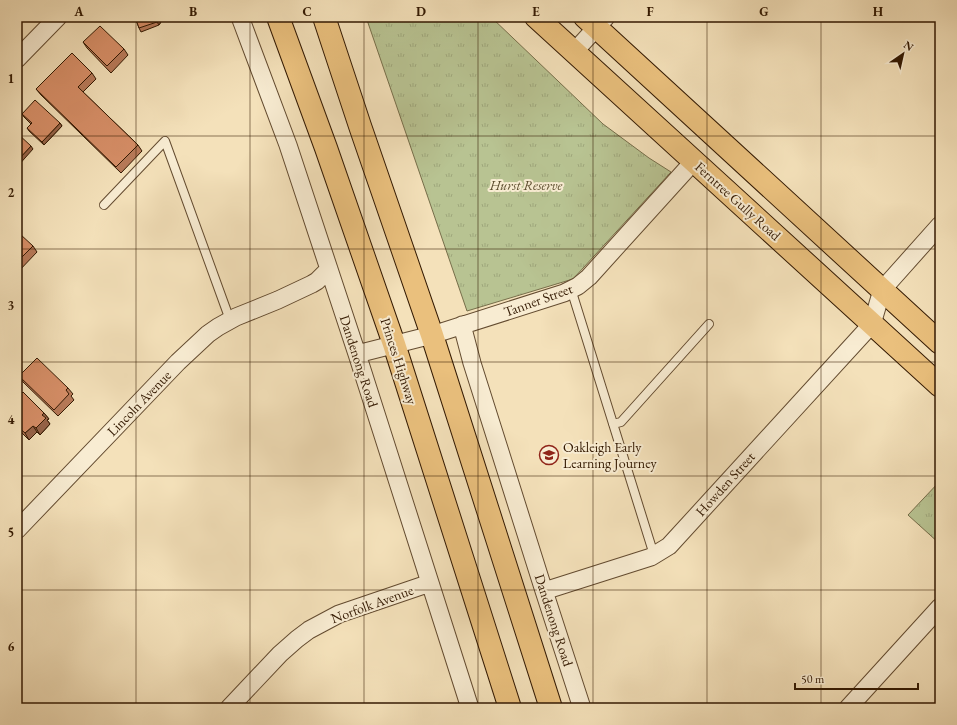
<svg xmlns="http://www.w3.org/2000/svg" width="957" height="725" viewBox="0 0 957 725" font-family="'EB Garamond',serif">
  <defs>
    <pattern id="grass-tufts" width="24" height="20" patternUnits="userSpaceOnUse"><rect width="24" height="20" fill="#b8c392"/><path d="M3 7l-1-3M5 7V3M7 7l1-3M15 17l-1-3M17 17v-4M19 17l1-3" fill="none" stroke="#9fa77c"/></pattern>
  </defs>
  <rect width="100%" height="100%" fill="#f4e1ba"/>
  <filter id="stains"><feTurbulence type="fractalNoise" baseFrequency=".005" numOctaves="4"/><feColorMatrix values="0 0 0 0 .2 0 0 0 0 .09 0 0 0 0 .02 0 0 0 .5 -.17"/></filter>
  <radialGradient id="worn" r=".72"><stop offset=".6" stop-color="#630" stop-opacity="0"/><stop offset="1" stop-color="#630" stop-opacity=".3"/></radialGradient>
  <path fill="url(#grass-tufts)" stroke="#766e4a" d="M 366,17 L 491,17 L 603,124 L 649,158 L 671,172 L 573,279 L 467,311 Z
    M 940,481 L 940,544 L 908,515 Z"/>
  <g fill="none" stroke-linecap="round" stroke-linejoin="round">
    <g stroke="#634b30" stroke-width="10">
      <path id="lane" d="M 104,205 L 165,141 L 230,320
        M 571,289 L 654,555
        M 613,424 L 621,422 L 709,324"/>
    </g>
    <g stroke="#634b30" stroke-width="19">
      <path id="street" d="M 240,17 L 288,145 L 357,354 L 470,708
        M 574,52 L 606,17
        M 17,59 L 58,17
        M 462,325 L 472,363 L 544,591 L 582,708
        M 357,354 L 432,335 L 564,293 L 578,286 L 589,277 L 694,161
        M 17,530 L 178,362 L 208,334 L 218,327 L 236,317 L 278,300 L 312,284 L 317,281 L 329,269
        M 544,591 L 651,557 L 669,546 L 872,324 L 882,290 L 940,225
        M 229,708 L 280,654 L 297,639 L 309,630 L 339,614 L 430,583
        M 848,708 L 940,607"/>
    </g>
    <g stroke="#331902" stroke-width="24">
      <path id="primary" d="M 536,17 L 940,386
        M 585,17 L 940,343"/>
    </g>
    <g stroke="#331902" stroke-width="24">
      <path id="highway" d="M 278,17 L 326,148 L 394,344 L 510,708
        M 324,17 L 360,126 L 432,335 L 551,708"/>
    </g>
    <use href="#lane" stroke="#f8ecd2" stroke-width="8"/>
    <use href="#street" stroke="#f8ecd2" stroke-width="17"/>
    <use href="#primary" stroke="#eac07d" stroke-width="22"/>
    <use href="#highway" stroke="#eac07d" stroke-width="22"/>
  </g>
  <path fill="#b87a59" stroke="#331902" d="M 135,17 L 164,17 L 159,25 L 141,32 L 139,28 Z
    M 83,42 L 124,49 L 128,55 L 111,73 L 87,48 Z
    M 92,73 L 96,79 L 83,92 L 138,145 L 142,151 L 121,173 L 41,95 L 36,89 Z
    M 22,114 L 60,123 L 62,126 L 44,145 L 29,131 L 27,128 L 31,124 L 24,117 Z
    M 17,237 L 33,246 L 37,252 L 17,273 Z
    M 19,376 L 68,388 L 73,394 L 71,396 L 74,400 L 58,416 L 23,382 Z
    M 17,396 L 44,413 L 49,419 L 47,420 L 50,424 L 40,435 L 37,432 L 29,440 L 17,428 Z"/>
  <path fill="#966348" stroke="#331902" d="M 160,17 L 164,17 L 159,25 L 157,22 Z
    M 60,123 L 62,126 L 44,145 L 42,142 Z
    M 31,146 L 33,149 L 17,167 L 17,161 Z
    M 44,413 L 49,419 L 47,420 L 50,424 L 40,435 L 36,428 L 42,415 Z
    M 33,426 L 37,432 L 29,440 L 25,433 Z"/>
  <path fill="#d68e67" stroke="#331902" d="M 135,17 L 160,17 L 157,22 L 139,28 Z
    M 100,26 L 124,49 L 107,66 L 83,42 Z
    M 72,53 L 92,73 L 78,87 L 138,145 L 116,167 L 36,89 Z
    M 35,100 L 60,123 L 42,142 L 27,128 L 32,123 L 22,114 Z
    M 17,133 L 31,146 L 17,161 Z
    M 20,234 L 33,246 L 17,262 L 17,237 Z
    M 37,358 L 68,388 L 66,390 L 69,394 L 54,410 L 19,376 Z
    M 23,392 L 44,413 L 42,415 L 46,418 L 36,428 L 33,426 L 25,433 L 17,426 L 17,396 L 18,397 Z"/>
  <path fill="none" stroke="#331902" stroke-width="1" stroke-opacity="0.55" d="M 136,17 L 136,708M 250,17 L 250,708M 364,17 L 364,708M 478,17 L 478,708M 593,17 L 593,708M 707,17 L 707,708M 821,17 L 821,708M 17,136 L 940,136M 17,249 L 940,249M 17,362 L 940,362M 17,476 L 940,476M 17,590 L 940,590"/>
  <defs>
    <g id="school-ring" transform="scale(1)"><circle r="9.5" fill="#f8ecd2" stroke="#8f2418" stroke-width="1.5"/><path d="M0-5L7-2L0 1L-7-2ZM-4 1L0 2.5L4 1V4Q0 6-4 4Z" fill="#8f2418"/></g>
  </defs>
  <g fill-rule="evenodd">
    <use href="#school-ring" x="549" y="455"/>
  </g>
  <g text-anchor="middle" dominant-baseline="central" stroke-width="4" stroke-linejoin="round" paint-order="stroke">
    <g font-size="14" font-style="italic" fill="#5b4c2d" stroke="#f8ecd2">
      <text x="526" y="185">Hurst Reserve</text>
    </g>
    <g font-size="14" fill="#331902" stroke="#f8ecd2">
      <text transform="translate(738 201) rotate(42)">Ferntree Gully Road</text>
      <text transform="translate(538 300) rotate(-20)">Tanner Street</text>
      <text transform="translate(359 361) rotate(72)">Dandenong Road</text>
      <text transform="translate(399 361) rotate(72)">Princes Highway</text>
      <text transform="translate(139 403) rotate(-46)">Lincoln Avenue</text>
      <text transform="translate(725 484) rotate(-48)">Howden Street</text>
      <text transform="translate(372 604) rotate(-20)">Norfolk Avenue</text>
      <text transform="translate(554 620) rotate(72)">Dandenong Road</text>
    </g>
    <g font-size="14" fill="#331902" stroke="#f8ecd2" text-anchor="start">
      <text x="563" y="447">Oakleigh Early<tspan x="563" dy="16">Learning Journey</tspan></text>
    </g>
  </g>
  <rect width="957" height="725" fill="none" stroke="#f4e1ba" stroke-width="44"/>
  <g transform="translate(903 54) rotate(34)" stroke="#f8ecd2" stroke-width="3" paint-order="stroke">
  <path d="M0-3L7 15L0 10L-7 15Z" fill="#331902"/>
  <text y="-6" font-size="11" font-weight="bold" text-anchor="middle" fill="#331902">N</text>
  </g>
  <path d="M795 683v6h123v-6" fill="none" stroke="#331902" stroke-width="2"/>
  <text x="801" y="683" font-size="12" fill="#331902" stroke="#f8ecd2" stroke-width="3" paint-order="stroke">50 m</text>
  <rect x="22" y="22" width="913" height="681" fill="none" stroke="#331902" stroke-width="1.5"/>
  <g font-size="13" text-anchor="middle" font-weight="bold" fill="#331902">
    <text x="79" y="16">A</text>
    <text x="193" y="16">B</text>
    <text x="307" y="16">C</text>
    <text x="421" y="16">D</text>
    <text x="536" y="16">E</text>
    <text x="650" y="16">F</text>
    <text x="764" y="16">G</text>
    <text x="878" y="16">H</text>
    <text x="11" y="83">1</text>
    <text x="11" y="197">2</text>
    <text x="11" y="310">3</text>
    <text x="11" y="424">4</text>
    <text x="11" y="537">5</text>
    <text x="11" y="651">6</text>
  </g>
  <rect width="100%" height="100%" filter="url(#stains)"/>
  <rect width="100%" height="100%" fill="url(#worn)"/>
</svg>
